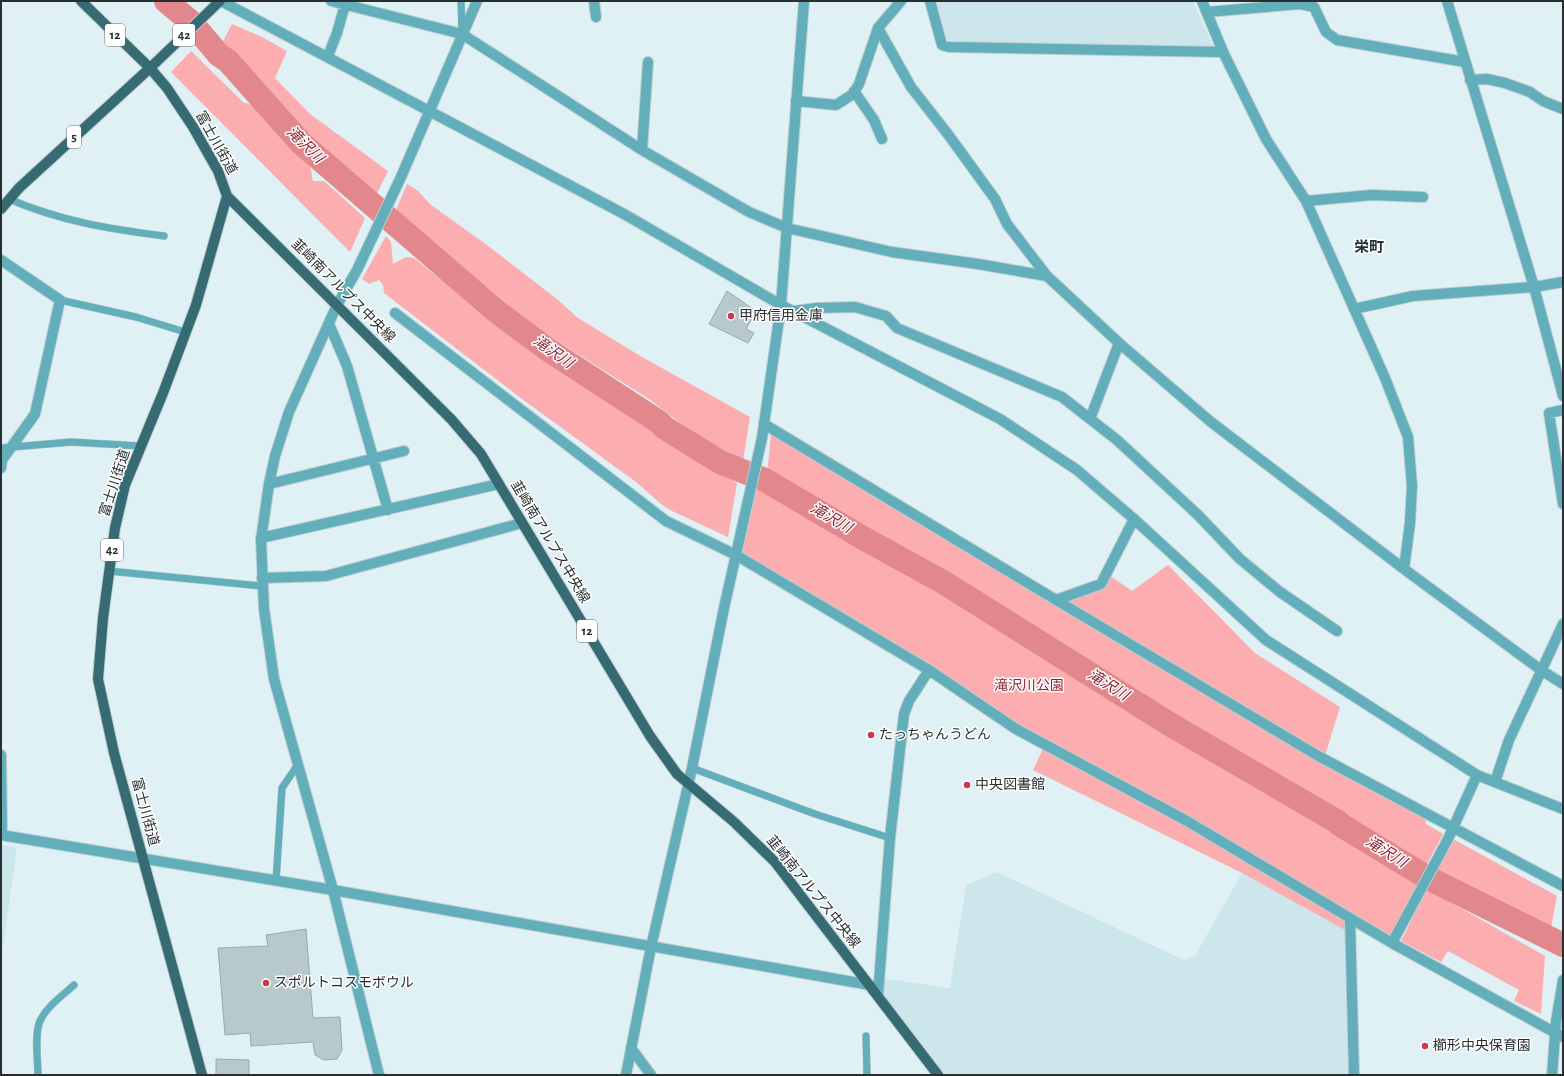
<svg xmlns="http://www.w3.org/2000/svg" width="1564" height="1076" viewBox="0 0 1564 1076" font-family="'Alegreya Sans','Noto Sans JP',sans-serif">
  <rect width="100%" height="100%" fill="#dff1f4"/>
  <path fill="#cce6eb" d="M 936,1 L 1193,1 L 1214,48 L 949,42 L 942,37 Z
    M 1,845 L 15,847 L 16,854 L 1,961 Z
    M 997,872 L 1184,960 L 1195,956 L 1242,873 L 1344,929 L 1348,1075 L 943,1075 L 879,991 L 881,978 L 950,988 L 966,885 Z"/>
  <path fill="#fbadb0" d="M 232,24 L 260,36 L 287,51 L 275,78 L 310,114 L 388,171 L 375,197 L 357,185 L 297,133 L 220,47 Z
    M 191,51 L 244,103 C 256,104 259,109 264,119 L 268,121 L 310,165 L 313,181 L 324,181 L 365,218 L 350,252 L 171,72 Z
    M 407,184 L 417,190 L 431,205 L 487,245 L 558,300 L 578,318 L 642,357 L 750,417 L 743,461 L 696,435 L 649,399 L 546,334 L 497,298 L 394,215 Z
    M 386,236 L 391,242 L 393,264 L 406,257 L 414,258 L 495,322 L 559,367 L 602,397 L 686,450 L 697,461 L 705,462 L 737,483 L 728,537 L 672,511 L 661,504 L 636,482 L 518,396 L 384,293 L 383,285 L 379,280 L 369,284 L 362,279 Z
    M 771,434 L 1057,604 L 1109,575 L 1132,591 L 1168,565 L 1255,653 L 1340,707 L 1324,759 L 1425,813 L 1426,824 L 1443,834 L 1426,866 L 1018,625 L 1021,617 L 1004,614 L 767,474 Z
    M 754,473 L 863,538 L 933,576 L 1157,716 L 1338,822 L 1400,862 L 1422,889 L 1392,943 L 1022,732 L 736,555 Z
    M 1044,747 L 1183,822 L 1347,921 L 1347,931 L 1242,873 L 1033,770 Z
    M 1451,838 L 1557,896 L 1550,933 L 1436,871 Z
    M 1427,889 L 1545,956 L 1541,1014 L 1514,1001 L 1519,990 L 1448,951 L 1441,962 L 1401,941 Z"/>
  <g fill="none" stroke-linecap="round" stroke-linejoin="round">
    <path stroke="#e2888d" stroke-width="24" d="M 166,1 L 191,22 L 219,55 L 228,61 L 301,143 L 496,311 L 547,349 L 659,422 L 665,428 L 720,462 L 765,480 L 863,538 L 943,582 L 1171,725 L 1338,822 L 1339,824 L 1428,878 L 1563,945"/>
  </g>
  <path fill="#b8c9cc" stroke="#99a9ac" d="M 727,291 L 756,311 L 746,329 L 754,333 L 748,343 L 709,324 Z
    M 306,929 L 313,1018 L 340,1017 L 342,1050 L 337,1059 L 324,1060 L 315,1055 L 313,1042 L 251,1046 L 250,1033 L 225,1035 L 218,948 L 268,946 L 266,935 Z
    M 216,1059 L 249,1060 L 249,1075 L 216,1075 Z"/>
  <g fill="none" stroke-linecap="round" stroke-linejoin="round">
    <g stroke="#beced1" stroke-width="8">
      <path id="service" d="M 461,1 L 462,31
        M 9,199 C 60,221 109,229 164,236
        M 60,300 L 136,317 L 185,332
        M 1,448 L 71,442 L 141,446
        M 109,571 L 262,586
        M 692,768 L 815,814 L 890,838
        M 276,881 L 282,788 L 297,766
        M 866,1036 L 867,1075
        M 38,1075 C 38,1061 34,1034 40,1021 C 47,1006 62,996 74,985"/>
    </g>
    <g stroke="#beced1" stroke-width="12">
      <path id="minor" d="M 331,1 L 462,34 L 642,150 L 749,212 L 787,228 L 892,252 L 978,264 L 1047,276
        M 594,1 L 596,17
        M 930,1 L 942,45 L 949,47 L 1223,52
        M 1202,1 L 1224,54 L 1266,139 L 1306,201 L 1385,378 L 1408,437 L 1412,486 L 1410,523 L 1404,569
        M 1207,12 L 1300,4 L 1314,7 L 1326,32 L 1337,40 L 1465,62
        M 878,28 L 911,87 L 947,133 L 995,199 L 1007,224 L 1047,276 L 1119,343 L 1211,422 L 1404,569 L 1541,670 L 1563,684
        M 328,56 L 337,33 L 346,1
        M 1470,80 L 1487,79 L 1505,83 L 1530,92 L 1543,101 L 1563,109
        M 854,91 L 874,120 L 882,139
        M 796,101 L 836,105 L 853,94 L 859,84 L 878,28 L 901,1
        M 642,150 L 648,62
        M 1306,201 L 1372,195 L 1423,197
        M 1,260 L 60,300 L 35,414 L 2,460 L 1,468
        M 1354,309 L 1413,296 L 1534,287 L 1563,282
        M 794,311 L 817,308 L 855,307 L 886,316 L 897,328 L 1062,397 L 1117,440 L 1198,515 L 1240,559 L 1280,592 L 1337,631
        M 395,313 L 666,521 L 736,555 L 929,670 L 1016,729 L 1187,821 L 1392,943 L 1563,1037
        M 329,324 L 347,366 L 388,510
        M 1563,410 L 1549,413 L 1563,504
        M 1090,419 L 1119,343
        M 764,424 L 1056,600 L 1101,584 L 1134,519
        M 269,484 L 404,451
        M 261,538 L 499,484
        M 262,578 L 326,576 L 522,523
        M 1056,600 L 1320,757 L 1563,886
        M 1,755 L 2,835
        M 1495,782 L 1509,740 L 1563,624
        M 1,835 L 333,890 L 870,985
        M 1350,919 L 1354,1075
        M 1392,943 L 1448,839 L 1477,775
        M 878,995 L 890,838 L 904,714 L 909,701 L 929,670
        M 631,1048 L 651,1075"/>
    </g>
    <g stroke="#beced1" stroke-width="12">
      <path id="tertiary" d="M 221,1 L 624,214 L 781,305 L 1000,419 L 1077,470 L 1134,519 L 1266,640 L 1477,775 L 1563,809
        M 1447,1 L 1534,287 L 1563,396
        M 379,1075 L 333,890 L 274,679 L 264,609 L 261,540 L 269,484 L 275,456 L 289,412 L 337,305 L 357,270 L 401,177 L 477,1
        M 626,1075 L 651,947 L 692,768 L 724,608 L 762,438 L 781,305 L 804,1
        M 1552,1075 L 1556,1022 L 1563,980"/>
    </g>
    <g stroke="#beced1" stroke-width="12">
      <path id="primary" d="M 227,196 L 451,419 L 481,454 L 650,736 L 677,774 L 734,822 L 775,862 L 938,1075
        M 1,209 L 19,188 L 150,68 L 81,1
        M 202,1075 L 114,753 L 98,679 L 103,618 L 115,528 L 125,485 L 163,393 L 196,305 L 227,196 L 218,171 L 193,127 L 167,88 L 150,68 L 220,1"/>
    </g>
    <use href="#service" stroke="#63aebb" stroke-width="7"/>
    <use href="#minor" stroke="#63aebb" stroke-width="10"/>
    <use href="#tertiary" stroke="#63aebb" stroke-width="10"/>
    <use href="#primary" stroke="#366b74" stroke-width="10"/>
  </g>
  <g fill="#c8384f" stroke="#fff" stroke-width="1.5">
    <circle cx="731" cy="316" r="4"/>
    <circle cx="871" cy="735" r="4"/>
    <circle cx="967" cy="785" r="4"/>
    <circle cx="266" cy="983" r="4"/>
    <circle cx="1425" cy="1046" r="4"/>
  </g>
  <g text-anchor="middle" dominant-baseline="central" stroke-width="3" stroke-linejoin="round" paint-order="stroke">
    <g fill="#fff" stroke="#696d6e" stroke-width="1">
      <rect x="105" y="24" width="20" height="22" rx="3"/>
      <rect x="173" y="24" width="22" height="22" rx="3"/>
      <rect x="67" y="126" width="14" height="22" rx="3"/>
      <rect x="101" y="539" width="22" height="22" rx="3"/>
      <rect x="577" y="620" width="20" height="22" rx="3"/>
    </g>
    <g font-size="13" font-weight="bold" fill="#292f30">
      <text x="115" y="35">12</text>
      <text x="184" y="35">42</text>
      <text x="74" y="137">5</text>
      <text x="112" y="550">42</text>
      <text x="587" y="631">12</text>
    </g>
    <g font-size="14" fill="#292f30" stroke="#fff">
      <text transform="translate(216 143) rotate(61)">富士川街道</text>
      <text transform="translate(343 291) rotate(45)">韮崎南アルプス中央線</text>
      <text transform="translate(115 483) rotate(-72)">富士川街道</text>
      <text transform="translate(550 542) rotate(59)">韮崎南アルプス中央線</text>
      <text transform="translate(145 812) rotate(75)">富士川街道</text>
      <text transform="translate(813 892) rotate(51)">韮崎南アルプス中央線</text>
    </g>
    <g font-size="14" fill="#292f30" stroke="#fff" text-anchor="start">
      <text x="739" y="316">甲府信用金庫</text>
      <text x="879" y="735">たっちゃんうどん</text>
      <text x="975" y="785">中央図書館</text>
      <text x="274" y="983">スポルトコスモボウル</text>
      <text x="1433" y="1046">櫛形中央保育園</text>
    </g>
    <g font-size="14" fill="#8d2335" stroke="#fff">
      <text x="1029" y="686">滝沢川公園</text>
    </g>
    <g font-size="15" font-style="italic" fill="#8f2536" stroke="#fff">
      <text transform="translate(305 145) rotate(44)">滝沢川</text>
      <text transform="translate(553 352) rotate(35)">滝沢川</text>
      <text transform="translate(831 518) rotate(30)">滝沢川</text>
      <text transform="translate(1108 685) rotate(32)">滝沢川</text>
      <text transform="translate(1386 852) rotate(32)">滝沢川</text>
    </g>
    <g font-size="15" font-weight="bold" fill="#253336" stroke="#fff">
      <text x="1369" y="247">栄町</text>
    </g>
  </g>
  <rect width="1564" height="1076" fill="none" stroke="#292f30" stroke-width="4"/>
</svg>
